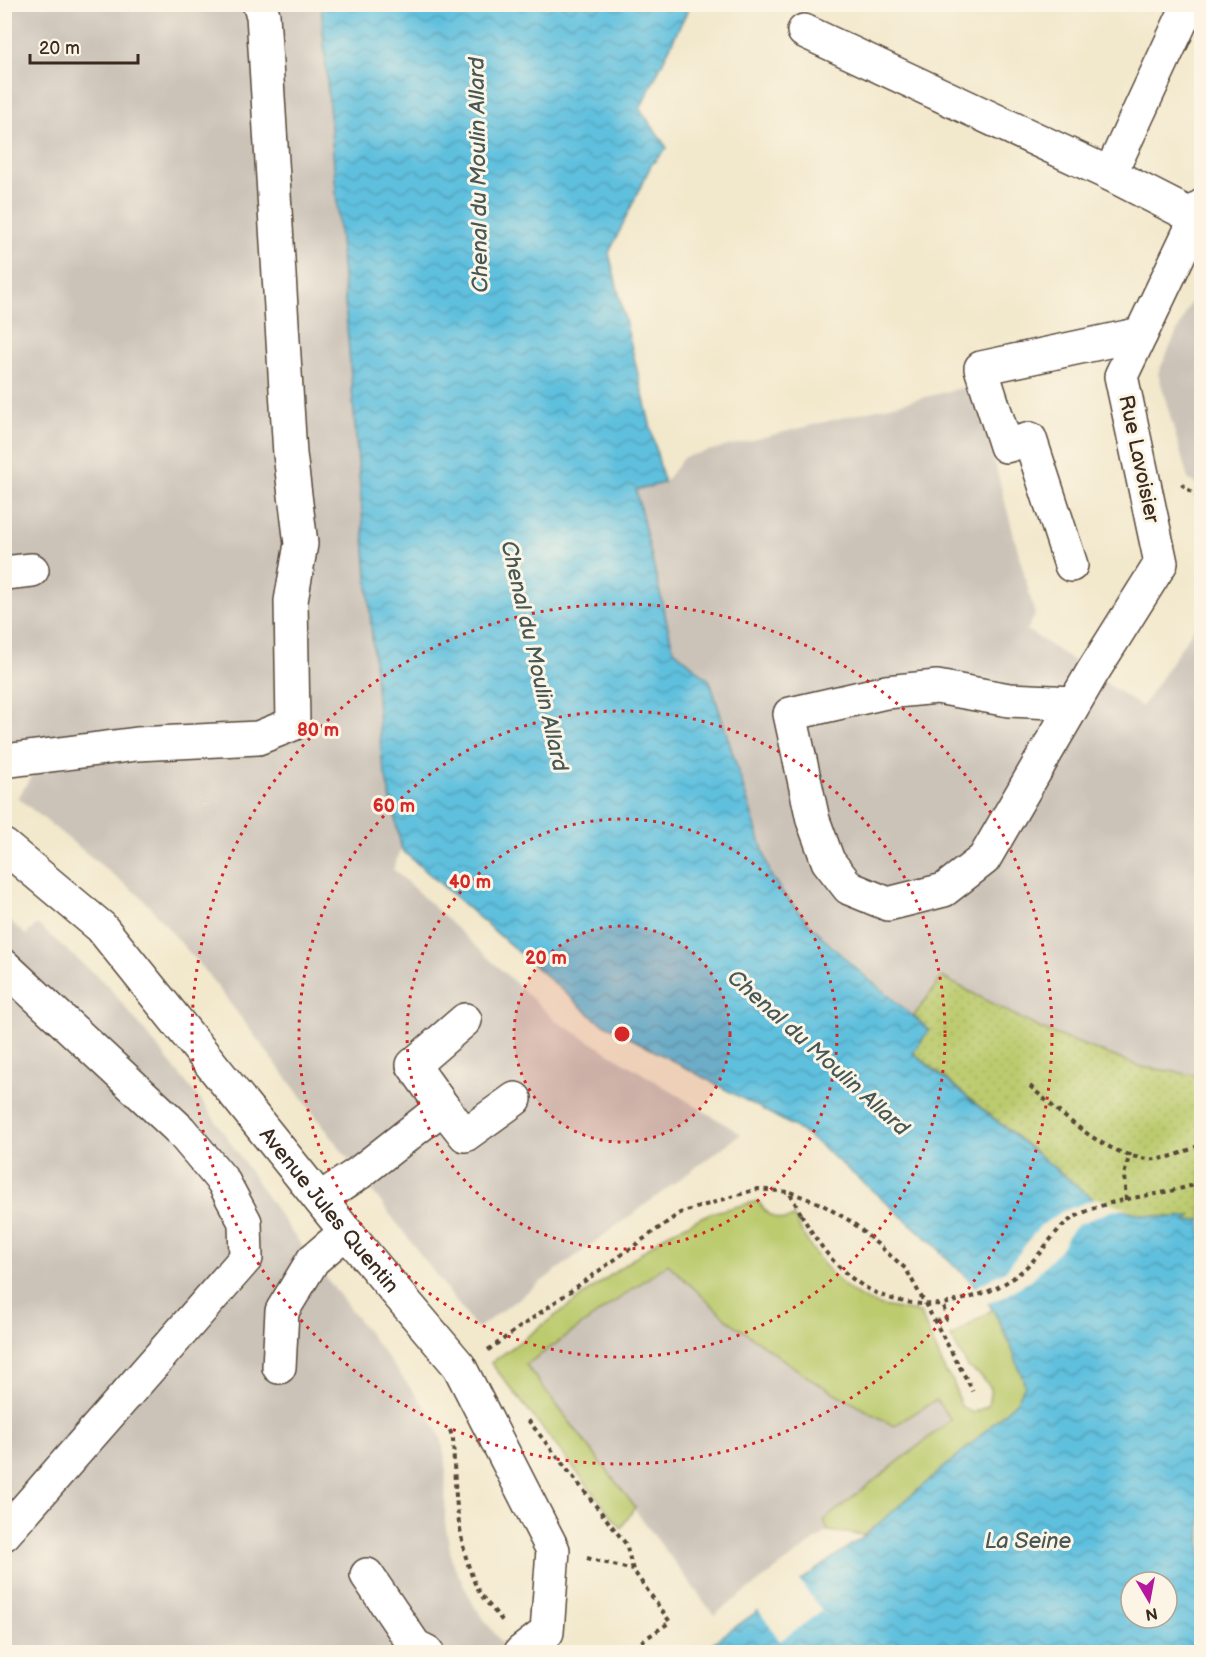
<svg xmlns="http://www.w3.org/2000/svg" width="1206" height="1657" viewBox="0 0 1206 1657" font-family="'Balsamiq Sans',sans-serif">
  <defs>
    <pattern id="park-dots" width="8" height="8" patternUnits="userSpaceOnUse" patternTransform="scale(1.5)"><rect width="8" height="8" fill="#bccb6e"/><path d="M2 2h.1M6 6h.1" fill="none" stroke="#a2ae5f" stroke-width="1.8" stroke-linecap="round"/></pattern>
    <pattern id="water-waves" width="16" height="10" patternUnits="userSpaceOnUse" patternTransform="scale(1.5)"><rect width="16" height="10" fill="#5fc0de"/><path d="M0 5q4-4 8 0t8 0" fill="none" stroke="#509cb3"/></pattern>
  </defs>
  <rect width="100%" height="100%" fill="#fcf5e5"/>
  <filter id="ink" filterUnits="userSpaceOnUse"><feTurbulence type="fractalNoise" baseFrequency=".0167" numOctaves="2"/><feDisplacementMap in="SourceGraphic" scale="12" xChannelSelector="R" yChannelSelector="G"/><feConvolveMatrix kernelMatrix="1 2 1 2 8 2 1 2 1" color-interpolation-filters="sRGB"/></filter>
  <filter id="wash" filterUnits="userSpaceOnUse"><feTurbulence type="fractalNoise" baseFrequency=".008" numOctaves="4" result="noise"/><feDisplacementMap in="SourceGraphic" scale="24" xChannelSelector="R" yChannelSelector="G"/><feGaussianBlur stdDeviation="1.35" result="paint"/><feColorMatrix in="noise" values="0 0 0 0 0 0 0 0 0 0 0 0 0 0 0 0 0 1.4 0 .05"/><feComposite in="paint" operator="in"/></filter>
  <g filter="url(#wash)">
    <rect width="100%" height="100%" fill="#f2e8cc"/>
    <path fill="#cbc2b8" d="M 4,5 L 321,5 L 382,760 L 403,845 L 393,869 L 555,1020 L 741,1134 L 477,1329 L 207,973 L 142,898 L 18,798 L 35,770 L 5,743 Z
      M 1201,280 L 1202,488 L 1201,488 L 1188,479 L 1158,373 Z
      M 974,385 L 1035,615 L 1027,630 L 1142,707 L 1201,617 L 1201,1076 L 1142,1067 L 1041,1029 L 942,978 L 914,1016 L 809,924 L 787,901 L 771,876 L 710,681 L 673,649 L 636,490 L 664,483 L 684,457 Z
      M 4,916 L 26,935 L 37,924 L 108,986 L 206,1107 L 292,1233 L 428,1411 L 441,1438 L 446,1462 L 445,1522 L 452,1561 L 473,1604 L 508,1652 L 5,1652 Z
      M 669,1264 L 729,1321 L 815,1382 L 894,1426 L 937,1400 L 952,1420 L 824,1519 L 828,1531 L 714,1615 L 526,1365 Z"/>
    <path fill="#bccb6e" stroke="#7c7a46" stroke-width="1.5" d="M 758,1201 C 766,1214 779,1225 794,1217 C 811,1252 839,1293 879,1305 C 892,1308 906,1310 920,1313 L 946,1373 L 953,1381 L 960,1405 L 972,1413 L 988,1406 L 991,1388 L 981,1376 L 968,1367 L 951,1337 L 993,1309 L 1015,1356 L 1025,1385 L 1017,1401 L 968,1447 L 865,1535 L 828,1531 L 824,1520 L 951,1420 L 936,1400 L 894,1426 L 815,1382 L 729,1321 L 668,1264 L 526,1365 L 635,1507 L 621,1528 L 491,1363 L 664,1236 L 710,1213 Z"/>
    <path fill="url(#park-dots)" stroke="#7c7a46" stroke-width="1.5" d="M 942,977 L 1041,1029 L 1142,1067 L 1201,1076 L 1201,1220 L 1183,1222 L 1190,1217 C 1152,1218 1128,1213 1093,1199 L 913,1052 L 929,1030 L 914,1016 Z"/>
    <path fill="url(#water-waves)" stroke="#4d757e" stroke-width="1.5" fill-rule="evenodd" d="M 321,5 L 690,5 L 640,109 L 667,148 L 651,165 L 609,253 L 664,483 L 636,490 L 673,649 L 710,681 L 771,876 C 811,937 875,982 929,1030 L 913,1053 L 1093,1199 C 1125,1212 1156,1221 1191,1216 L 1185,1222 L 1201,1220 L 1201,1652 L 700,1652 L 865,1535 L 968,1447 L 1017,1401 L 1025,1385 C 1013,1349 1000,1314 975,1286 C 963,1271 947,1262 936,1246 L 820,1145 L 793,1126 L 595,1019 L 402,850 L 382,760 ZM 1131,1582 L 1167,1582 L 1167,1618 L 1131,1618 Z"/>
    <path fill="#f2e8cc" d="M 1096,1198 L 1130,1209 L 1112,1211 L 1079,1224 L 1072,1230 L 1060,1250 L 1033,1278 L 1006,1296 L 986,1304 L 973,1288 L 1005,1271 L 1040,1226 L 1061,1212 Z
      M 798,1579 L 822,1611 L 780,1641 L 757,1608 Z"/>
  </g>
  <g filter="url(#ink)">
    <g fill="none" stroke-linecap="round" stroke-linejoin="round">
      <g stroke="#564638" stroke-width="36">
        <g id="minor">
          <path d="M 804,31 L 1110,174 L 1196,218"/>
          <path d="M 1110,174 L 1189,4"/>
          <path d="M 1071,565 L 1030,439 L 1006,446 L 981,368 L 1141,334"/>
          <path d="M 4,573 L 32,570"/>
          <path d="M 1074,703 L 1009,700 L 937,687 L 886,692 L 790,714 L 813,820 L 828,861 L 849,888 L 888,904 L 944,890 L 984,859 L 1092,673 L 1161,563 L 1121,376 L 1202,206"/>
          <path d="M 4,761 L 137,744 L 258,738 L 293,724 L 291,601 L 301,544 L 290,454 L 263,15 L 259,4"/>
          <path id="s1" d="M 4,846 L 101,927 L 346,1232 L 459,1366 L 553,1550 L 547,1632 L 521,1652"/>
          <path d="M 4,966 L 180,1130 L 223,1181 L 245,1222 L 246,1258 L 4,1534"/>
          <path d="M 443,1107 L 413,1065 L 465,1020"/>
          <path d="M 320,1199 L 359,1173 L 443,1107 L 465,1135 L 515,1099"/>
          <path d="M 279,1367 L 282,1311 L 313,1260 L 346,1232"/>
          <path d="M 367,1575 L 415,1646 L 427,1652"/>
        </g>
      </g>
      <path stroke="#564638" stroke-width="4" stroke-dasharray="4.5 4.5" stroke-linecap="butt" d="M 1181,484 L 1202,500
        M 1030,1086 C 1061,1114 1104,1155 1148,1159 C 1165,1161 1187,1151 1202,1144
        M 790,1192 L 821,1204 L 852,1222 L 906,1269 L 973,1391
        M 1126,1200 L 1124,1175 L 1130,1153
        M 936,1321 L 946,1319 L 943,1304 C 985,1295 1010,1287 1039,1254 C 1049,1242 1059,1226 1073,1218 C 1112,1195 1160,1198 1202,1182
        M 488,1350 L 680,1213 L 757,1189 L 789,1192 L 801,1214
        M 528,1420 L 626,1544 L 633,1570 L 670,1622 L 626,1652
        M 450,1430 L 453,1439 C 455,1488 456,1540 476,1586 C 482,1599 495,1611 504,1623
        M 587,1558 L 633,1570"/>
      <use href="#minor" stroke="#fff" stroke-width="33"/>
      <path stroke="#564638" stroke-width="4" stroke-dasharray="4.5 4.5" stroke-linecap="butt" d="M 801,1214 C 833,1272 872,1308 943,1304"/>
    </g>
  </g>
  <circle cx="622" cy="1034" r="108" fill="#d62828" fill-opacity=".12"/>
  <g fill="none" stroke="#d62828" stroke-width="3" stroke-dasharray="3 6">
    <circle cx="622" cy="1034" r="108"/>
    <circle cx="622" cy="1034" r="215"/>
    <circle cx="622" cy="1034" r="323"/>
    <circle cx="622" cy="1034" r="430"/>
  </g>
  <g text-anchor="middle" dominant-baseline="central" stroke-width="6" stroke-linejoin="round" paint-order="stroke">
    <g font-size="21" fill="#3b2a1e" stroke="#fcf5e5">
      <text transform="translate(1139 459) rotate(78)">Rue Lavoisier</text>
      <text stroke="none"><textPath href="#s1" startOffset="490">Avenue Jules Quentin</textPath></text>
    </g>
    <g font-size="22" font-style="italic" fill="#465758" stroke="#fcf5e5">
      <text transform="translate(479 175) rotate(-91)">Chenal du Moulin Allard</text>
      <text transform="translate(534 656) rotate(77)">Chenal du Moulin Allard</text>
      <text transform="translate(818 1053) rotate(42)">Chenal du Moulin Allard</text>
      <text x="1028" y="1541">La Seine</text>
    </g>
  </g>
  <circle cx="622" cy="1034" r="9" fill="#d62828" stroke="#fcf5e5" stroke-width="3"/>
  <g font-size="18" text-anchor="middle" font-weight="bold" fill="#d62828" stroke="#fcf5e5" stroke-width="6" stroke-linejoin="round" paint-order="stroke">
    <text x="318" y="736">80 m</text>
    <text x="394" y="812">60 m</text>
    <text x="470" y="888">40 m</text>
    <text x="546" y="964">20 m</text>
  </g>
  <rect width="1206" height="1657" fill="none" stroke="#fcf5e5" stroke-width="24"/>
  <g transform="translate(1149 1600) rotate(170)"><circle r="28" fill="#fcf5e5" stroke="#afa495" stroke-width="1.5"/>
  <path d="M0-4.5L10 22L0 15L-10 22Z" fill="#b5179e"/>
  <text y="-9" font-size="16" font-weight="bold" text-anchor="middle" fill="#3b2a1e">N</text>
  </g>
  <path d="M30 54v9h108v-9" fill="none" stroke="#3b2a1e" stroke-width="3"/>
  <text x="39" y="54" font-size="18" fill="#3b2a1e" stroke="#fcf5e5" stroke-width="4.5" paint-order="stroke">20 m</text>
</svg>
